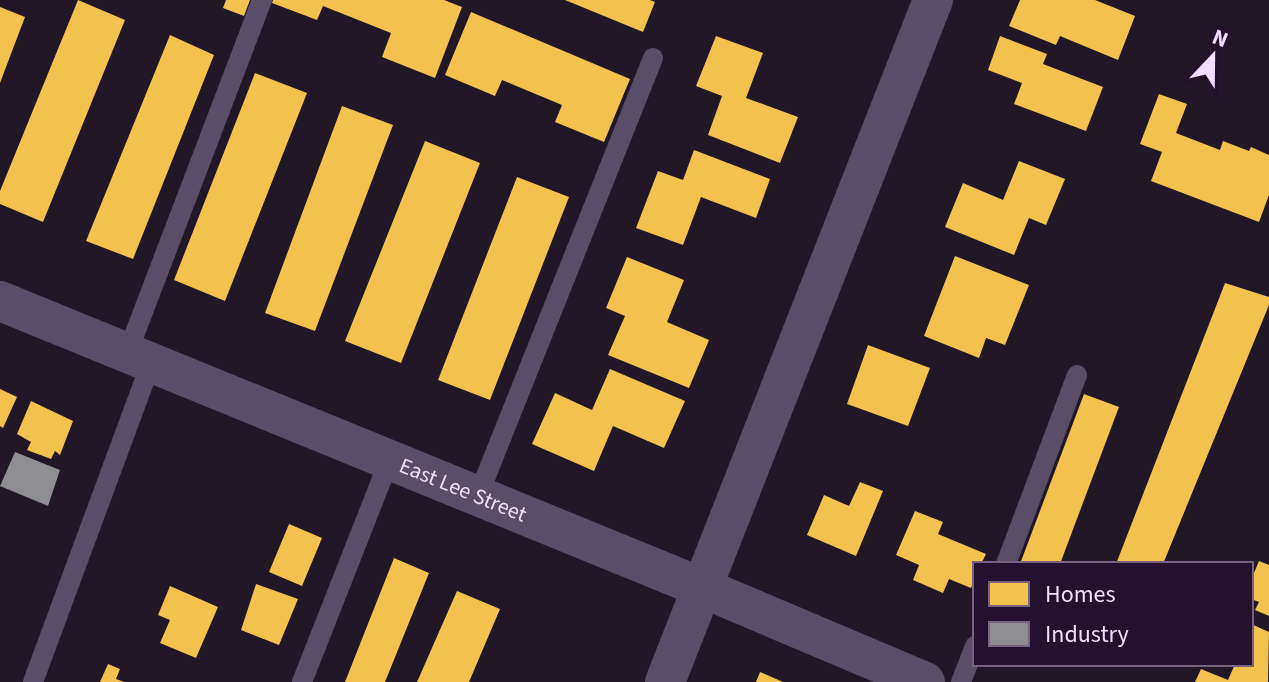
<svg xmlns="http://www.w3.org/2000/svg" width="1269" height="682" viewBox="0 0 1269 682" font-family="'Source Sans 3',sans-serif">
  <rect width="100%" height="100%" fill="#211727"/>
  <path fill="#f2c14e" d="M 78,0 L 125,20 L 43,222 L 0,204 L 0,191 Z
    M 226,0 L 250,0 L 244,16 L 223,8 Z
    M 273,0 L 444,0 L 462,7 L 435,78 L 382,57 L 391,33 L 323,6 L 317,20 L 272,3 Z
    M 565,0 L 650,0 L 655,2 L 643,32 Z
    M 1020,0 L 1095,0 L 1135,16 L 1118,60 L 1060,36 L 1056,45 L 1009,26 Z
    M 0,7 L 25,17 L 0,83 Z
    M 471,12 L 630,79 L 604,142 L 555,122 L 562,105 L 502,80 L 495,96 L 445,75 Z
    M 170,35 L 214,55 L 133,259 L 86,241 Z
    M 716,36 L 763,53 L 746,98 L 798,117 L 780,163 L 708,135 L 722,96 L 696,86 Z
    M 1000,36 L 1047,54 L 1043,64 L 1103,87 L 1086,131 L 1014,104 L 1022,83 L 988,70 Z
    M 255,73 L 307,93 L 225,301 L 174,280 Z
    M 1159,94 L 1187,104 L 1176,133 L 1220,150 L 1223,141 L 1249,151 L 1251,147 L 1269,155 L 1269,195 L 1259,222 L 1151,181 L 1162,152 L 1140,144 Z
    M 342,106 L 393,125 L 315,331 L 265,313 Z
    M 425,141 L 480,163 L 401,363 L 345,341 Z
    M 694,150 L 770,179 L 756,218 L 701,197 L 683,245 L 636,228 L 658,171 L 683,180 Z
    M 1019,161 L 1065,179 L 1046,225 L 1029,218 L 1014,255 L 945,227 L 963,183 L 1003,200 Z
    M 517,177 L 569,197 L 490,400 L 438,380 Z
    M 955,256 L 1029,285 L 1005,345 L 986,338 L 979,358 L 924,336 Z
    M 627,257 L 684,280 L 667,322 L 709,340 L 689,388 L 608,355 L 625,316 L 606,308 Z
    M 1225,283 L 1269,297 L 1269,305 L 1163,564 L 1116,564 Z
    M 868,345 L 930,368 L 908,426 L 847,404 Z
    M 610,369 L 685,401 L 664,448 L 613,426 L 594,471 L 532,444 L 555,393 L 592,410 Z
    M 0,389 L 17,397 L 3,428 L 0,426 Z
    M 1084,394 L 1119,407 L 1060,564 L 1020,564 Z
    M 31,401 L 73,421 L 60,455 L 55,451 L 51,459 L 27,450 L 31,442 L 17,434 Z
    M 860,482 L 883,491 L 856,556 L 807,535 L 824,495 L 849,506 Z
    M 915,511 L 943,522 L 938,534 L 986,554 L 981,564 L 975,564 L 975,579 L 971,588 L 949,579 L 943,593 L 913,580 L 919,565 L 896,555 Z
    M 289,524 L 322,538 L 302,586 L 269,572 Z
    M 394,558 L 429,573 L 385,682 L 345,682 Z
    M 1259,561 L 1269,565 L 1269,616 L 1255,610 L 1259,602 L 1251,599 L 1251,580 Z
    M 256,584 L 298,599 L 279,645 L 241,630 Z
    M 170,586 L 218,607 L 196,658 L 160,643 L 170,620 L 158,615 Z
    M 457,591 L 500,609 L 469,682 L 417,682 Z
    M 1251,624 L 1269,632 L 1268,682 L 1195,682 L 1201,669 L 1228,680 L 1235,664 L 1251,664 Z
    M 108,664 L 120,669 L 116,679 L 124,682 L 100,682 Z
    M 760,672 L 783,682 L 756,682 Z"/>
  <path fill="#8d8d92" d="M 15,452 L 60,470 L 48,506 L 0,486 Z"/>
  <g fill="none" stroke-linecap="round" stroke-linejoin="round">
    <path stroke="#5a4d67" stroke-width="20" d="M 127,354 L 262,0
      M 478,496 L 653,58
      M 1006,564 L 1077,375
      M 33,682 L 151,363
      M 302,682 L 389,461
      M 961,682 L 975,646"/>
    <g stroke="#5a4d67" stroke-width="40">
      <path id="s1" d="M 0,301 L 703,588 L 925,682"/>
      <path d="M 665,682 L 933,0"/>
    </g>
  </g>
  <g text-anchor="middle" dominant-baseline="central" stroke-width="8" stroke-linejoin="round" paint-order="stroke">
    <g font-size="22" fill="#f1ddff" stroke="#23112d">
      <text stroke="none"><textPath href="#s1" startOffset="500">East Lee Street</textPath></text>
    </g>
  </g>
  <rect x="973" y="562" width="280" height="104" fill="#23112d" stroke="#756381" stroke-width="2"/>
  <rect x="989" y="582" width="40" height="24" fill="#f2c14e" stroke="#756381" stroke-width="2"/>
  <text x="1045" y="602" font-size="24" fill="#f1ddff">Homes</text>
  <rect x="989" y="622" width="40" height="24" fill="#8d8d92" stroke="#756381" stroke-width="2"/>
  <text x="1045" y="642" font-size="24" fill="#f1ddff">Industry</text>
  <g transform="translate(1213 56) rotate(22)" stroke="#23112d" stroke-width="6" paint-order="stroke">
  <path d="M0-6L14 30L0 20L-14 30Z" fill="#f1ddff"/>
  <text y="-12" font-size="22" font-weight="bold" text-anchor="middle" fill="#f1ddff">N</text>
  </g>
</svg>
